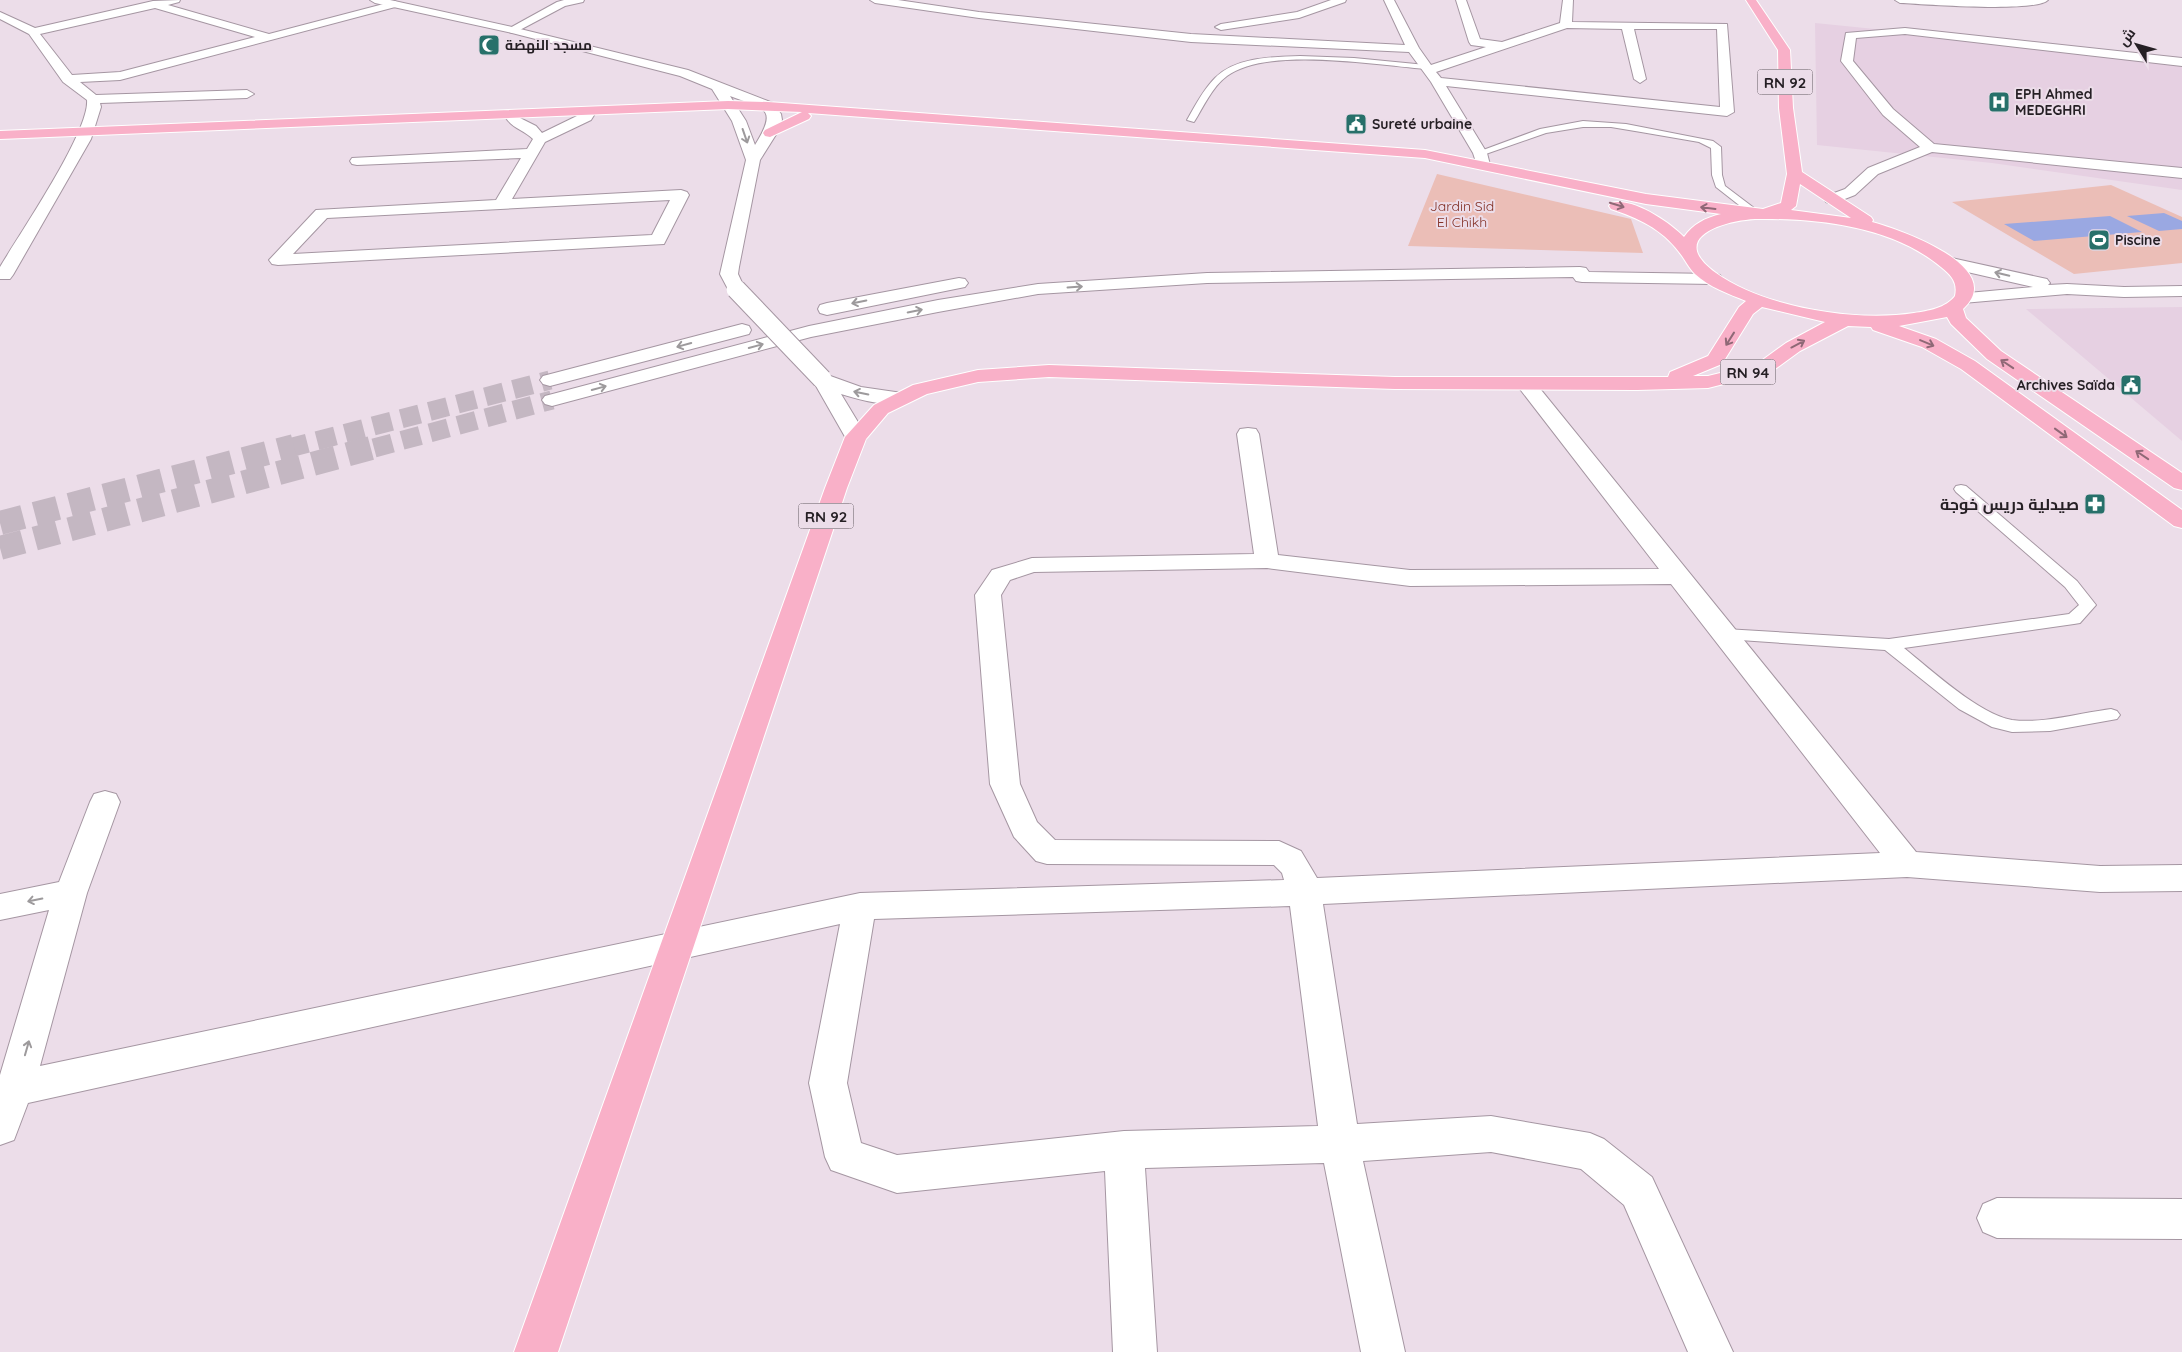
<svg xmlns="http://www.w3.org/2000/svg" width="2182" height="1352" viewBox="0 0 2182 1352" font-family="Quicksand,Cairo,sans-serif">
  <rect width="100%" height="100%" fill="#ecdde9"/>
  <path fill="#e6d0e2" d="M 1815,23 L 2182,60 L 2182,190 L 1992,163 L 1817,145 Z
    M 2182,307 L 2182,441 L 2026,309 Z"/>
  <path fill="#ebbeb7" d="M 1437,174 L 1631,219 L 1643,253 L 1408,246 Z
    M 2111,185 L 2182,217 L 2182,263 L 2074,274 L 1952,202 Z"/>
  <path fill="#9aa8e2" d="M 2164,213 L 2182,221 L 2182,229 L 2159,231 L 2127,216 Z
    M 2110,216 L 2142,232 L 2034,241 L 2004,224 Z"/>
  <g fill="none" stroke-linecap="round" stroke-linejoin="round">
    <path stroke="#c4b7c2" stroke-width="19" stroke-dasharray="19 10" stroke-linecap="butt" d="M 289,448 L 550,380
      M 374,448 L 552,400"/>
    <path stroke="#c4b7c2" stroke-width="24" stroke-dasharray="24 12" stroke-linecap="butt" d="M 0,523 L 294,446
      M 0,548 L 379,446"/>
    <g stroke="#a596a2" stroke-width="2">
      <path id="service" d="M 1300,56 L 1354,58 L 1426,65 L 1430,67 L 1426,69 C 1377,65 1267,46 1227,76 C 1212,87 1204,106 1194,122 L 1187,120 C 1195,106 1203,90 1215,78 C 1236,57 1272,57 1300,56 Z
        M 1583,121 L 1626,124 L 1713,141 L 1721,147 L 1722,175 L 1725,186 L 1762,214 L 1757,217 L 1753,216 L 1716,187 L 1712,175 L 1711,148 L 1699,142 L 1641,132 L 1611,127 L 1583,127 L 1546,133 L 1480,156 L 1475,153 L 1540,129 Z
        M 1961,485 L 1966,486 L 2077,581 L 2096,605 L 2080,623 L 2074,624 L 1904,648 C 1930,669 1980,715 2012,720 C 2044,724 2079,713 2111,709 L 2117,711 L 2120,715 L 2117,719 L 2050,731 L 2012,732 L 1992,727 L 1959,709 L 1885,650 L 1725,639 L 1719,638 L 1717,634 L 1719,630 L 1725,629 L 1889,639 L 2069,614 L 2079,605 L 2065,587 L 1956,492 L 1954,489 L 1956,486 Z"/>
    </g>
    <g stroke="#a596a2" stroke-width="2">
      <path id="minor" d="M 180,0 L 179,2 L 168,5 L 269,34 L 395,1 L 400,4 L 399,6 L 120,80 L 80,82 L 96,95 L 247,90 L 254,94 L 247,98 L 100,103 L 101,107 L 91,139 L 13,275 L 10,279 L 0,279 L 0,267 C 19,235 90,131 87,100 L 63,82 L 29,34 L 0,19 L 0,12 L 35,28 L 153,1 ZM 155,8 L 255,37 L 120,72 L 72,75 L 40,34 Z
        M 564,0 L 584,0 L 583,2 L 565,6 L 516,32 L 512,33 L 506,30 L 557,2 Z
        M 870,0 L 898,0 L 979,12 L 1191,34 L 1405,45 L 1384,0 L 1394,0 L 1419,48 L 1431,65 L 1486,47 L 1471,45 L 1469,42 L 1456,0 L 1466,0 L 1480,39 L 1502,42 L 1560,23 L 1563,0 L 1573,0 L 1572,22 L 1727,24 L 1734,112 L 1727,116 L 1446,86 L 1487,153 L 1490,165 L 1488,168 L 1478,168 L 1473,153 L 1431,82 L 1409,52 L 1191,42 L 979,18 L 875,3 ZM 1567,28 L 1622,29 L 1634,79 L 1640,83 L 1646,79 L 1634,29 L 1717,29 L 1720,107 L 1441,78 L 1436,72 Z
        M 1331,0 L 1346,0 L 1345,2 L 1299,18 L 1221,30 L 1215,27 L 1221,24 L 1297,12 Z
        M 1895,0 L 2048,0 C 2035,13 1924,4 1900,3 Z
        M 1905,28 L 2182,58 L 2182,66 L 1905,34 L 1856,38 L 1853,61 L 1893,109 L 1934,144 L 2182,168 L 2182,178 L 1932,152 L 1878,174 L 1855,195 L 1832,204 L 1826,202 L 1824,199 L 1826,196 L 1845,189 L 1868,168 L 1920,147 L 1883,115 L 1841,61 L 1846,33 Z
        M 589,108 L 596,112 L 591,120 L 545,142 L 512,199 L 681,190 L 687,192 L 689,195 L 664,244 L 278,265 L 272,264 L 269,260 L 316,210 L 496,200 L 521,158 L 357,165 L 352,164 L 350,161 L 352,158 L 527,149 L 533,139 C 525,131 512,128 506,118 L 509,111 L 519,111 L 520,118 L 536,126 L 542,133 L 581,114 L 584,109 ZM 670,200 L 652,235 L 293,254 L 327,218 Z
        M 1947,257 L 2047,279 L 2050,283 L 2048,285 L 2067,284 L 2124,287 L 2182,286 L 2182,296 L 2124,297 L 2067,294 L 1963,303 L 1957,302 L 1954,298 L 1957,294 L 2033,287 L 1941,266 L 1938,262 L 1941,258 Z
        M 1526,378 L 1533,380 L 1916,852 L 2100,866 L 2182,865 L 2182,891 L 2100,892 L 1907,877 L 1323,904 L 1357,1124 L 1491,1116 L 1590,1133 L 1604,1139 L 1652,1177 L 1733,1352 L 1688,1352 L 1624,1205 L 1581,1169 L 1491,1152 L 1363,1161 L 1405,1352 L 1361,1352 L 1324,1163 L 1145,1168 L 1157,1352 L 1113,1352 L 1105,1171 L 897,1193 L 831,1170 L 825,1157 L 809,1083 L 840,924 L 28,1103 L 14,1140 L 0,1145 L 0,1075 L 49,910 L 0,920 L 0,894 L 59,882 L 90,802 L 94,794 L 105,791 L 116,794 L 120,802 L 87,893 L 40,1066 L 860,893 L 1284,880 L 1282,873 L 1274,865 L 1047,864 L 1036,861 L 1014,837 L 990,784 L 975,595 L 992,570 L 1032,558 L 1254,554 L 1237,434 L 1240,429 L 1248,428 L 1256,429 L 1259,434 L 1278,555 L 1410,570 L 1659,569 L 1516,384 L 1519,380 ZM 1267,568 L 1410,586 L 1671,584 L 1880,853 L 1317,878 L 1301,851 L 1279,841 L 1055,840 L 1037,822 L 1020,784 L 1001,595 L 1010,580 L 1034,572 ZM 1290,906 L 1318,1126 L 1124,1131 L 897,1155 L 861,1143 L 847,1083 L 874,919 Z
        M 1997,1198 L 2182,1199 L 2182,1239 L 1997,1238 L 1983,1232 L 1977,1218 L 1983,1204 Z"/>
    </g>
    <g stroke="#a596a2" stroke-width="2">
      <path id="tertiary" d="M 370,0 L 390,0 L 512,27 L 688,70 L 773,103 L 781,114 L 782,120 L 777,133 L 760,160 L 739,267 L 738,274 L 745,289 L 742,293 L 736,294 L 730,293 L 720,274 L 746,160 L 732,121 L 712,89 L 680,76 L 512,33 L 375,3 ZM 730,96 C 764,109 779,107 755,145 L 746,121 Z
        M 822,373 L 861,387 L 909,394 L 912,398 L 909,402 C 888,408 861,400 841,394 L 867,437 L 864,442 L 856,443 L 848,442 L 812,379 L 815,375 Z"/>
    </g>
    <g stroke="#a596a2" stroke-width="2">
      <path id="secondary" d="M 1580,267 L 1586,268 L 1589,272 L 1714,274 L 1720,275 L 1723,279 L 1720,283 L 1714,284 L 1582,282 L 1576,281 L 1573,277 L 1207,283 L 1038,294 L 938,312 L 811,337 L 552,406 L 545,404 L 542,400 L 545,396 L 809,326 L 938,300 L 1038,284 L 1207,273 Z
        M 959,278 L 965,279 L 968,283 L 965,287 L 827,315 L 820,313 L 818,309 L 820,305 L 827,303 Z
        M 742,324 L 749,326 L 751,330 L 749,334 L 550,386 L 543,384 L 540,380 L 543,376 Z"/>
    </g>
    <g stroke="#fff" stroke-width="2">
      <path id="primary" d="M 1746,0 L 1756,0 L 1790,50 L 1793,108 L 1802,172 L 1871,217 L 1873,220 L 1872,222 C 1898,229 2009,267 1963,309 L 1966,318 L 2001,351 L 2182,473 L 2182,490 L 2174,488 L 1987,359 L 1951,324 L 1947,317 L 1899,326 L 1936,339 L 1975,361 L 2182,510 L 2182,528 L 2174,526 L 1961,369 L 1922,347 L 1873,330 L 1871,327 L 1848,326 L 1800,351 L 1771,372 L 1708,388 L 1637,390 L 1395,389 L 1049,377 L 978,382 L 927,394 L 888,413 L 866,439 L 847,488 L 558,1352 L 514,1352 L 825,488 L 845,437 L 874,405 L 913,385 L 978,370 L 1049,365 L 1395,377 L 1668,377 L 1670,372 L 1708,356 L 1739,307 L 1746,301 C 1729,294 1709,287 1695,274 C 1688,267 1685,259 1679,252 C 1662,229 1638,218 1611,209 L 1609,206 L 1611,203 C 1633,197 1669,222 1684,237 C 1693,224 1705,218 1721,214 L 1646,204 L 1425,158 L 808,113 L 811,116 L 809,119 L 770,137 L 765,136 L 763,133 L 765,130 L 802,112 L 728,109 L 0,139 L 0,131 L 728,101 L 768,102 L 1425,150 L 1646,194 L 1763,209 L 1781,203 L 1787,174 L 1779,108 L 1778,50 ZM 1800,184 L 1851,218 L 1791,210 L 1796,206 ZM 1755,219 C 1817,218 1892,226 1941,267 C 1951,275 1958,282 1955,296 C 1946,308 1928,311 1914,313 C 1856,322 1765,308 1716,273 C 1667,238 1722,221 1755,219 ZM 1762,307 L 1825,322 L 1786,343 L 1757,364 L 1708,376 L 1693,376 L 1722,364 L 1753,314 Z"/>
    </g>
    <use href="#service" fill="#fff" fill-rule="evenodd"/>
    <use href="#minor" fill="#fff" fill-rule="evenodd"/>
    <use href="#tertiary" fill="#fff" fill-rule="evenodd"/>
    <use href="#secondary" fill="#fff" fill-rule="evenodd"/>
    <use href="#primary" fill="#f9b0c8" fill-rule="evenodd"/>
    <g stroke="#a596a2" stroke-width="21" stroke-linecap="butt">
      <path id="tertiary-bridge" d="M 736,289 L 822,379"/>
    </g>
    <use href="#tertiary-bridge" stroke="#fff" stroke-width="19"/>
  </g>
  <defs><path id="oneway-shaft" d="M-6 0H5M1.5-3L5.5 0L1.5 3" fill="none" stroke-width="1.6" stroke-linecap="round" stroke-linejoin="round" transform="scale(1.25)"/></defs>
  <g stroke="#9d9a9c">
    <use href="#oneway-shaft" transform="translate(745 136) rotate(71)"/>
    <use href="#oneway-shaft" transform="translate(2002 274) rotate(-167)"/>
    <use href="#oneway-shaft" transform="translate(1075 287) rotate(-4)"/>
    <use href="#oneway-shaft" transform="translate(859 302) rotate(168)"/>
    <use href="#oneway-shaft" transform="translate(915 311) rotate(-11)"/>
    <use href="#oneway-shaft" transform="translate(684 345) rotate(165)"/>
    <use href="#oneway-shaft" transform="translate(756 346) rotate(-15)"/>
    <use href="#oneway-shaft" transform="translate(599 388) rotate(-15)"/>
    <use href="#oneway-shaft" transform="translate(861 393) rotate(-168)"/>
    <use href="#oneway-shaft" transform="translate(35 900) rotate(169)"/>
    <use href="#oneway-shaft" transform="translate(27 1048) rotate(-74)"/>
  </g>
  <g stroke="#8f6876">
    <use href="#oneway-shaft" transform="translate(1617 205) rotate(17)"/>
    <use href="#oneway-shaft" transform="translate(1708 208) rotate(-173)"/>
    <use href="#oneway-shaft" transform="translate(1730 339) rotate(122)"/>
    <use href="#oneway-shaft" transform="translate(1927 343) rotate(23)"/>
    <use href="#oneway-shaft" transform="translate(1798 344) rotate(-28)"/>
    <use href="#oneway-shaft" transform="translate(2007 364) rotate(-146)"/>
    <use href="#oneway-shaft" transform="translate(2061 433) rotate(36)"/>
    <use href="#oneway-shaft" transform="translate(2142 455) rotate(-146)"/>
  </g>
  <defs>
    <g id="mosque-square" transform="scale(1.125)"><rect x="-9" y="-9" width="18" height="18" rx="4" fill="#27706a" stroke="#ecdde9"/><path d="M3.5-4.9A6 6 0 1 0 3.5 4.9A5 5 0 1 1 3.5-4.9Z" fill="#fff"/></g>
    <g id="hospital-square" transform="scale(1.125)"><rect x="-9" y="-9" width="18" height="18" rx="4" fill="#27706a" stroke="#ecdde9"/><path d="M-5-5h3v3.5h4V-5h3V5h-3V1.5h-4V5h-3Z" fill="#fff"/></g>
    <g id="civic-square" transform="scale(1.125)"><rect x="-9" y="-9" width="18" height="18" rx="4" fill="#27706a" stroke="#ecdde9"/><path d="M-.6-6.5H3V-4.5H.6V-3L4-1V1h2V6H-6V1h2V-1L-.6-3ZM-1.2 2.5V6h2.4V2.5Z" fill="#fff"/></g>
    <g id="stadium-square" transform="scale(1.125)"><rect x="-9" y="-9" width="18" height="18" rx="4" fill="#27706a" stroke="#ecdde9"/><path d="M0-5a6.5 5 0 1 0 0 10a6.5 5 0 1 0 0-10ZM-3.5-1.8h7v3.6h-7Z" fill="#fff"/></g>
    <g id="pharmacy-square" transform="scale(1.125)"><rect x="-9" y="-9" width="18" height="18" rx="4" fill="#27706a" stroke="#ecdde9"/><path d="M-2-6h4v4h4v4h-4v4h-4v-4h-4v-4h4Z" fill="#fff"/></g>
  </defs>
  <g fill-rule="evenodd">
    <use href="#mosque-square" x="489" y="45"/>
    <use href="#hospital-square" x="1999" y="102"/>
    <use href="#civic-square" x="1356" y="124"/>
    <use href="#stadium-square" x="2099" y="240"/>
    <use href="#civic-square" x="2131" y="385"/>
    <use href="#pharmacy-square" x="2095" y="504"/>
  </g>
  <g text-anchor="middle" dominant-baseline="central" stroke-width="4" stroke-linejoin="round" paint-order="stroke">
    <g font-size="14" font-weight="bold" fill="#251f24" stroke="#ecdde9" text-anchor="start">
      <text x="505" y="45">مسجد النهضة</text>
      <text x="2015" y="94">EPH Ahmed<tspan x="2015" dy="16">MEDEGHRI</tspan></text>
      <text x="1372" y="124">Sureté urbaine</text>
      <text x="2115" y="240">Piscine</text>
      <text x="2115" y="385" text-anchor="end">Archives Saïda</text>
    </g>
    <g font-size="14" fill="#843228" stroke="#ecdde9">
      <text x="1462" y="206">Jardin Sid<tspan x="1462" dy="16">El Chikh</tspan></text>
    </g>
    <g fill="#ecdde9" stroke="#61585f" stroke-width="1">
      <rect x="1757.5" y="69.5" width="55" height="25" rx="4"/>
      <rect x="1720.5" y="359.5" width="55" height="25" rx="4"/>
      <rect x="798.5" y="503.5" width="55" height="25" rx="4"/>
    </g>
    <g font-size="15" font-weight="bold" fill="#251f24">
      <text x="1785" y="82">RN 92</text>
      <text x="1748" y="372">RN 94</text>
      <text x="826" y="516">RN 92</text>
    </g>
    <g font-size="16" font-weight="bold" fill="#251f24" stroke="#ecdde9" text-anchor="end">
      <text x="2079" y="504">صيدلية دريس خوجة</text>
    </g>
  </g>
  <g transform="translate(2137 45) rotate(307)" stroke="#ecdde9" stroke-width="4" paint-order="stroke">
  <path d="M0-4L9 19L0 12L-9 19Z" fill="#251f24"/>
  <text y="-8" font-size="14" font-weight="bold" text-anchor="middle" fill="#251f24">ش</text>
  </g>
</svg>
